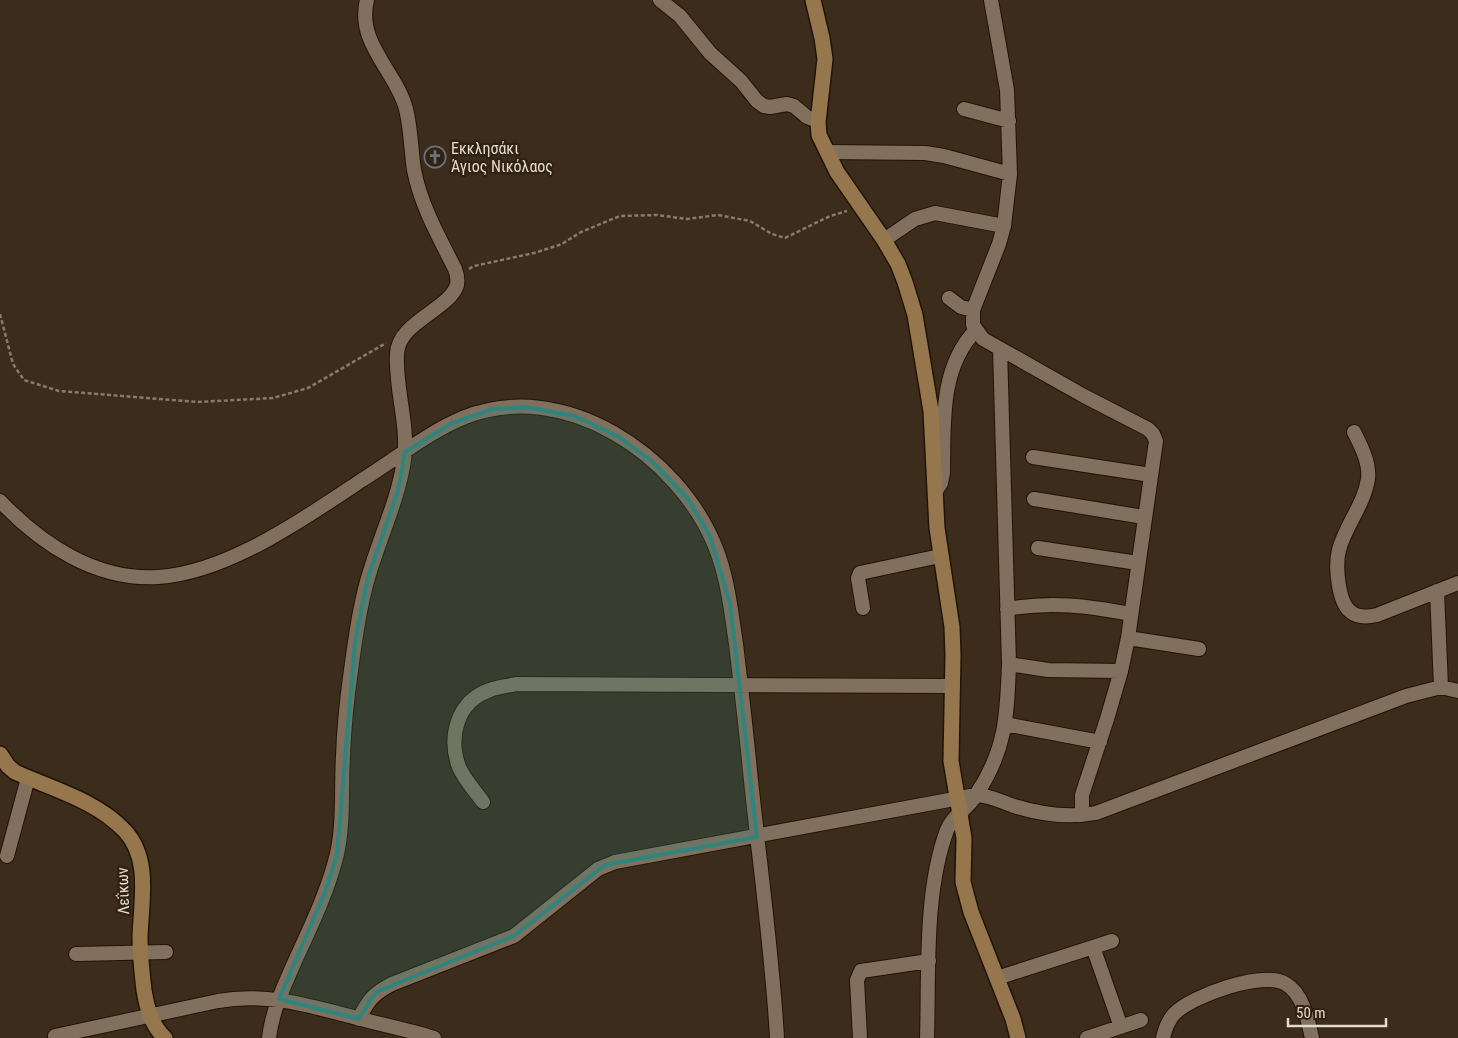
<svg xmlns="http://www.w3.org/2000/svg" width="1458" height="1038" viewBox="0 0 1458 1038" font-family="'Roboto Condensed',sans-serif">
  <rect width="100%" height="100%" fill="#3b2c1c"/>
  <g fill="none" stroke-linecap="round" stroke-linejoin="round">
    <g stroke="#221405" stroke-width="16">
      <path id="street" d="M 660,0 L 680,16 L 710,53 L 741,81 L 757,101 L 764,106 L 770,107 L 787,104 L 794,106 L 807,117 L 818,121
        M 991,0 L 1007,90 L 1010,174 L 1004,226 L 999,244 L 973,310 L 973,325 L 983,339 L 1084,396 L 1148,429 L 1153,434 L 1156,441 L 1128,638 L 1121,671 L 1107,719 L 1082,795 L 1082,815
        M 964,109 L 1009,121
        M 827,152 L 925,153 L 944,156 L 1010,174
        M 884,240 L 915,219 L 935,213 L 1004,226
        M 949,298 L 961,307 L 973,310
        M 1354,432 C 1361,446 1370,463 1368,479 C 1364,505 1345,526 1339,550 C 1335,565 1338,603 1351,612 C 1358,618 1368,617 1377,615 L 1458,583
        M 1033,457 L 1151,475
        M 935,492 L 941,483 L 943,473 C 944,425 939,368 976,330
        M 1034,499 L 1144,517
        M 0,501 C 41,544 96,581 158,577 C 227,573 305,518 362,480 C 396,459 428,432 465,417 C 564,378 678,455 715,546 C 728,578 731,611 736,644 C 741,686 746,729 750,771 C 759,860 772,949 777,1038
        M 1038,548 L 1138,563
        M 1437,591 L 1441,687
        M 863,608 L 858,578 L 860,573 L 940,556
        M 1007,609 C 1051,601 1088,606 1131,614
        M 1128,638 L 1199,649
        M 1009,664 L 1048,670 L 1121,671
        M 1005,724 L 1100,742
        M 483,802 C 475,791 464,779 459,767 C 448,737 457,701 490,690 C 498,687 508,686 516,684 L 953,686
        M 7,856 L 28,778
        M 1093,947 L 1121,1027
        M 76,954 L 166,952
        M 997,978 L 1112,941
        M 359,1019 C 368,1000 374,993 392,984 L 514,936 L 598,869 L 615,862 L 976,795 C 989,795 1002,802 1014,806 C 1040,814 1070,818 1096,813 L 1406,696 L 1441,687 L 1458,691
        M 55,1036 L 218,1001 C 267,992 310,1006 357,1018 C 383,1025 409,1030 434,1038
        M 269,1038 C 272,1011 284,986 295,961 C 311,926 328,891 337,854 C 344,822 341,789 343,756 C 344,727 347,698 351,670 C 356,634 361,596 373,562 C 384,528 399,495 404,460 C 409,425 395,389 397,354 C 398,322 449,310 457,285 C 458,279 457,274 455,269 C 439,237 421,206 414,170 C 411,150 411,129 406,109 C 396,71 356,43 367,0
        M 860,1038 L 857,980 L 861,971 L 929,961
        M 927,1038 C 929,973 924,892 947,830 C 953,815 968,809 976,795 C 1006,750 1007,716 1009,664 L 1000,349
        M 1087,1038 L 1141,1020
        M 1163,1038 C 1165,1029 1168,1021 1174,1014 C 1191,996 1263,970 1286,984 C 1303,994 1308,1020 1312,1038"/>
    </g>
    <g stroke="#221405" stroke-width="18">
      <path id="secondary" d="M 813,0 L 822,38 L 825,59 L 818,122 L 819,135 L 837,172 L 884,240 L 898,264 L 905,282 L 915,315 L 931,411 L 937,528 L 952,627 L 953,655 L 951,761 L 964,838 L 963,882 L 971,912 L 1013,1019 L 1018,1038
        M 0,754 L 8,766 L 15,772 C 52,789 96,800 125,831 C 151,859 141,902 140,937 C 140,955 142,973 144,990 C 147,1008 151,1025 165,1038"/>
    </g>
    <path stroke="#887b6e" stroke-width="2.5" stroke-dasharray="4 2.5" stroke-linecap="butt" d="M 469,269 L 474,266 L 534,253 L 562,244 L 581,232 L 620,216 L 657,215 L 687,219 L 718,215 L 750,221 L 772,234 L 785,238 L 830,216 L 847,211
      M 0,314 L 13,364 L 24,380 L 59,391 L 198,402 L 273,398 L 308,388 L 386,343"/>
    <use href="#street" stroke="#81705d" stroke-width="14"/>
    <use href="#secondary" stroke="#95764d" stroke-width="15"/>
  </g>
  <path fill="#2f857d" fill-opacity="0.2" stroke="#2f857d" stroke-width="4" stroke-linejoin="round" d="M 526,407 L 575,416 L 619,437 L 653,462 L 689,500 L 710,536 L 730,603 L 757,837 L 605,865 L 514,936 L 376,992 L 359,1019 L 279,999 L 325,892 L 337,854 L 355,642 L 368,577 L 398,490 L 405,452 L 452,423 L 493,409 Z"/>
  <defs>
    <g id="church-ring" transform="scale(1.125)"><circle r="9.5" fill="#312312" stroke="#6b7280" stroke-width="1.5"/><path d="M-1.2-6h2.4v3.5h3.3v2.4h-3.3V6h-2.4V-.1h-3.3v-2.4h3.3Z" fill="#6b7280"/></g>
  </defs>
  <g fill-rule="evenodd">
    <use href="#church-ring" x="435" y="157"/>
  </g>
  <g text-anchor="middle" dominant-baseline="central" stroke-width="5" stroke-linejoin="round" paint-order="stroke">
    <g font-size="16" fill="#e4dad0" stroke="#312312" text-anchor="start">
      <text x="451" y="148">Εκκλησάκι<tspan x="451" dy="18">Άγιος Νικόλαος</tspan></text>
    </g>
    <g font-size="16" fill="#e4dad0" stroke="#312312">
      <text transform="translate(123 891) rotate(-92)">Λεΐκων</text>
    </g>
  </g>
  <path d="M1288 1018v8h98v-8" fill="none" stroke="#e4dad0" stroke-width="2.5"/>
  <text x="1296" y="1018" font-size="15" fill="#e4dad0" stroke="#312312" stroke-width="4" paint-order="stroke">50 m</text>
</svg>
